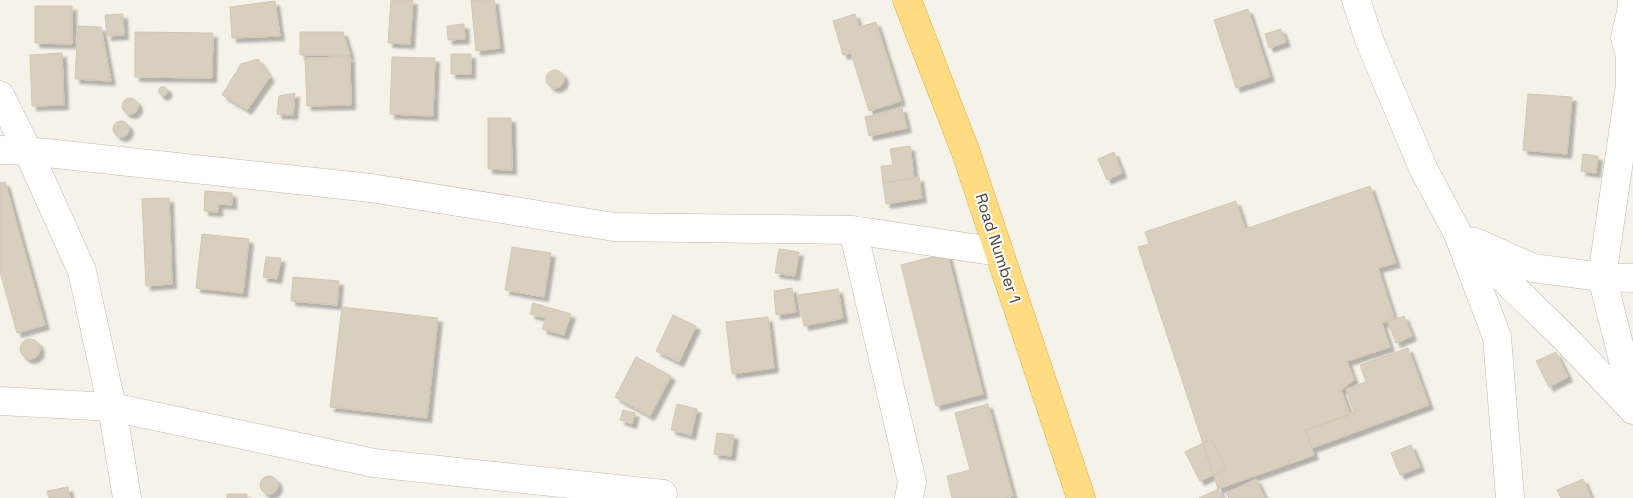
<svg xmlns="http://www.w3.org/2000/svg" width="1633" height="498" viewBox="0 0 1633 498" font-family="'Space Grotesk',sans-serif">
  <defs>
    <filter id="shadow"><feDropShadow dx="4.5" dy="4.5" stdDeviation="1" flood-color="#0004"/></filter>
  </defs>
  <rect width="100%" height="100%" fill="#f5f2ea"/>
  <path fill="#d8cfbe" stroke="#d3c7b1" filter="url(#shadow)" d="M 391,0 L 413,0 L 410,44 L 388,43 Z
    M 471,0 L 494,0 L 500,48 L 476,51 Z
    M 275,1 L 280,36 L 232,38 L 230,7 Z
    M 35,6 L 72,6 L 72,44 L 35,43 Z
    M 1248,9 L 1270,77 L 1236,88 L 1214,20 Z
    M 123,14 L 124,35 L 107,36 L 105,15 Z
    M 855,14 L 859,27 L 876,22 L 901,101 L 869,111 L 851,53 L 843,55 L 833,21 Z
    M 464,24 L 465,39 L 448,40 L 447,26 Z
    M 78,26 L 101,27 L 111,81 L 75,79 Z
    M 1281,29 L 1286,42 L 1269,48 L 1265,34 Z
    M 135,32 L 213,33 L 212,78 L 135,77 Z
    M 300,32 L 343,32 L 350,55 L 300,55 Z
    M 62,53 L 64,105 L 32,106 L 30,55 Z
    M 451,54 L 471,54 L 471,74 L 451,74 Z
    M 350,57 L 351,105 L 307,106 L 305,58 Z
    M 392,57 L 435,58 L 433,116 L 390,114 Z
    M 258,59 L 270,77 L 247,110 L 222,95 L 241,64 Z
    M546 79a9 9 0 1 1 18 0a9 9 0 1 1-18 0Z
    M158.5 91a4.5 4.5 0 1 1 9 0a4.5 4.5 0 1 1-9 0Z
    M 295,93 L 293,115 L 277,114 L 279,96 Z
    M 1528,94 L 1572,97 L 1567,154 L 1523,150 Z
    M122 106a8 8 0 1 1 16 0a8 8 0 1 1-16 0Z
    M 902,108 L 907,128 L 869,136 L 865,117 Z
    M 488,118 L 511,118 L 512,170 L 488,169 Z
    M113 129a8 8 0 1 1 16 0a8 8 0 1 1-16 0Z
    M 910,146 L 914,178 L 883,183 L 881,166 L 893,165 L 890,149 Z
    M 1114,152 L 1122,173 L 1107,180 L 1098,159 Z
    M 1583,154 L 1598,156 L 1596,173 L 1581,171 Z
    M 919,177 L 922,198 L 886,204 L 883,183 Z
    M 5,182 L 45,325 L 17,333 L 0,272 L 0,183 Z
    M 1370,186 L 1396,263 L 1378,268 L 1394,318 L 1382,323 L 1390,347 L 1347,361 L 1354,380 L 1341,390 L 1350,415 L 1305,430 L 1314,455 L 1218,489 L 1138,247 L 1149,244 L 1145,232 L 1236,201 L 1245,229 Z
    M 205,191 L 232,193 L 232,205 L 218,204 L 218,212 L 204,211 Z
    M 169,198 L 172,284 L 146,286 L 142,199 Z
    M 202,234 L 249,239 L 243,293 L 196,288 Z
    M 512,247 L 551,253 L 544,297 L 505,290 Z
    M 779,249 L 799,252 L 795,276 L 775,273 Z
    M 947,253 L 983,394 L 936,406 L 901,265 Z
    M 266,257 L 281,258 L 277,279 L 263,277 Z
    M 293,277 L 339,281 L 337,305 L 291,301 Z
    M 792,288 L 796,312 L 776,315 L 774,291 Z
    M 838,289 L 843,318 L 804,326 L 798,295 Z
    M 533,303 L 571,314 L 564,335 L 542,329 L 546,318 L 530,314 Z
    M 342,307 L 438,318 L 427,418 L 330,407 Z
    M 673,315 L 696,326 L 679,362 L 656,351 Z
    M 1404,316 L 1412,336 L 1396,343 L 1388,322 Z
    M 768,317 L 774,368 L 732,374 L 726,322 Z
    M20 349a10 10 0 1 1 20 0a10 10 0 1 1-20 0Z
    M 1408,348 L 1429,405 L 1312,448 L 1306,430 L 1354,412 L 1346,389 L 1366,382 L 1360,365 Z
    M 1556,352 L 1568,377 L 1549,387 L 1536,361 Z
    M 636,357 L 671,376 L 650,416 L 615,397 Z
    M 677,404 L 697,409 L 691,435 L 671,430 Z
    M 988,404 L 1013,496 L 1006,498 L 952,498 L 947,476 L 970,470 L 955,413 Z
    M 623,410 L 635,413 L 632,424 L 620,420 Z
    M 717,433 L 734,435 L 731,456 L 714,454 Z
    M 1211,439 L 1226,469 L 1200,481 L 1185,452 Z
    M 1411,445 L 1420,467 L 1400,475 L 1391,453 Z
    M260 485a9 9 0 1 1 18 0a9 9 0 1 1-18 0Z
    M 1256,479 L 1265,498 L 1229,498 L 1226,494 Z
    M 1583,479 L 1591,498 L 1561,498 L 1557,490 Z
    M 68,487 L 70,498 L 49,498 L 47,491 Z
    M 1218,489 L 1223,498 L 1199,498 Z
    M 227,494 L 247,494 L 247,498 L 227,498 Z"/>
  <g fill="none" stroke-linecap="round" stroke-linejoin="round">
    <g stroke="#c1bbab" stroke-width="29">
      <path id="minor" d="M 1356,0 L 1370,42 L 1423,168 L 1458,234 L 1497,337 L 1510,498
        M 1632,0 L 1631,12 L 1625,38 L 1630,55 L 1630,85 L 1602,277 L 1633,399
        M 0,95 L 28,151 L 82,271 L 112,407 L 127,498
        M 0,150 L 28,151 L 371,188 L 614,227 L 853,230 L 999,252
        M 853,230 L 912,482 L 909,498
        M 1464,240 L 1564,337 L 1633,410
        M 1475,242 L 1533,268 L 1602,277 L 1633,278
        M 0,401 L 112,407 L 374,463 L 663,494"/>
    </g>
    <g stroke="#e4aa35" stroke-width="29">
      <path id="trunk" d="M 907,0 L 965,150 L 1081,498"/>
    </g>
    <use href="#minor" stroke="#fff" stroke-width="28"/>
    <use href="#trunk" stroke="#ffdc82" stroke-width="28"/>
  </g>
  <g text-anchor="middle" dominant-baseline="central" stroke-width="4" stroke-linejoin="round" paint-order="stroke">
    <g font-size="16" fill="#4a4337" stroke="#fff">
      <text transform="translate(998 248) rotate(72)">Road Number 1</text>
    </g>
  </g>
</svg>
